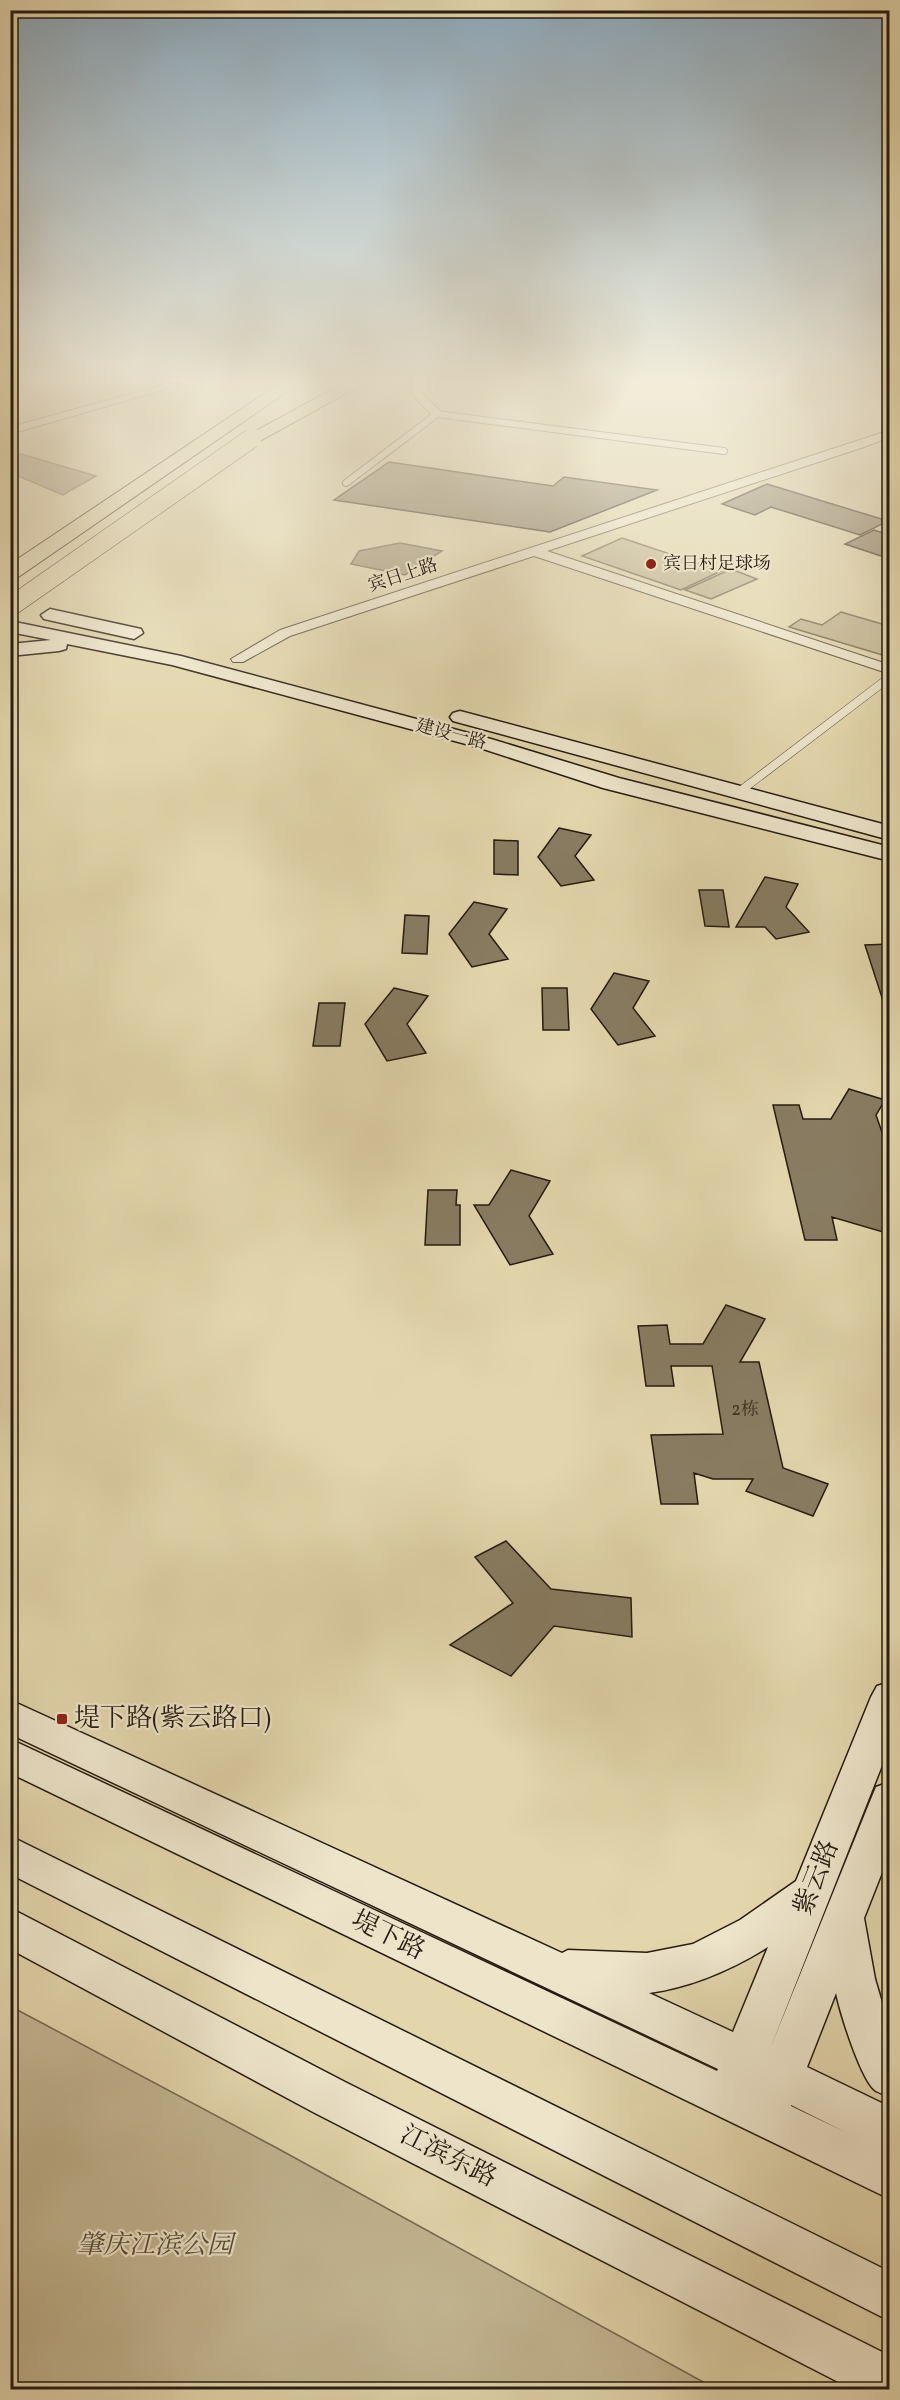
<svg xmlns="http://www.w3.org/2000/svg" width="900" height="2400" viewBox="0 0 900 2400" font-family="Vollkorn,'Noto Serif SC',serif">
  <rect width="100%" height="100%" fill="#e3d6ad"/>
  <filter id="stains"><feTurbulence type="fractalNoise" baseFrequency=".00333" numOctaves="4"/><feColorMatrix values="0 0 0 0 .2 0 0 0 0 .09 0 0 0 0 .02 0 0 0 .5 -.17"/></filter>
  <radialGradient id="worn" r=".72"><stop offset=".6" stop-color="#630" stop-opacity="0"/><stop offset="1" stop-color="#630" stop-opacity=".3"/></radialGradient>
  <path fill="#c3b692" stroke="#746851" stroke-width="1.5" d="M 622,538 L 721,571 L 681,590 L 582,556 Z
    M 731,569 L 757,579 L 711,599 L 685,590 Z
    M 841,612 L 889,626 L 889,657 L 789,627 L 801,619 L 822,625 Z
    M 10,2006 L 275,2147 L 716,2389 L 11,2389 Z"/>
  <path fill="#a39678" stroke="#71654e" stroke-width="1.5" d="M 21,454 L 96,476 L 63,495 L 11,473 L 11,457 Z
    M 400,543 L 442,551 L 405,575 L 351,564 L 359,551 Z"/>
  <path fill="#887c62" stroke="#261b10" stroke-width="1.5" d="M 389,462 L 553,486 L 564,477 L 657,490 L 550,532 L 334,500 Z
    M 767,484 L 829,503 L 888,521 L 860,535 L 771,507 L 755,515 L 722,504 Z
    M 874,530 L 890,535 L 890,559 L 845,544 Z
    M 559,828 L 591,835 L 575,856 L 594,880 L 561,886 L 538,857 Z
    M 494,840 L 518,841 L 518,875 L 494,874 Z
    M 765,877 L 798,884 L 786,907 L 809,932 L 776,939 L 765,927 L 736,927 Z
    M 699,890 L 723,890 L 729,927 L 705,926 Z
    M 474,902 L 507,909 L 489,934 L 508,959 L 472,967 L 449,934 Z
    M 405,915 L 429,916 L 427,954 L 402,953 Z
    M 890,944 L 890,1006 L 885,1007 L 865,945 Z
    M 614,973 L 649,981 L 633,1008 L 655,1036 L 618,1045 L 591,1009 Z
    M 394,988 L 428,996 L 407,1024 L 426,1053 L 387,1061 L 365,1024 Z
    M 542,988 L 567,988 L 569,1030 L 543,1030 Z
    M 319,1003 L 345,1003 L 340,1046 L 313,1046 Z
    M 849,1089 L 885,1100 L 876,1115 L 890,1155 L 890,1234 L 832,1217 L 837,1240 L 805,1240 L 773,1105 L 799,1105 L 803,1119 L 831,1119 Z
    M 511,1170 L 550,1181 L 529,1216 L 553,1254 L 510,1265 L 474,1205 L 489,1205 Z
    M 428,1190 L 457,1190 L 456,1205 L 460,1205 L 460,1245 L 425,1245 Z
    M 726,1305 L 765,1319 L 740,1362 L 759,1362 L 783,1468 L 828,1484 L 813,1516 L 746,1491 L 753,1479 L 713,1479 L 694,1473 L 698,1504 L 661,1504 L 651,1435 L 723,1434 L 712,1366 L 671,1366 L 674,1386 L 646,1386 L 638,1326 L 667,1325 L 670,1344 L 703,1344 Z
    M 506,1541 L 551,1589 L 631,1598 L 632,1637 L 554,1626 L 511,1676 L 450,1645 L 513,1603 L 475,1557 Z"/>
  <g fill="none" stroke-linecap="round" stroke-linejoin="round">
    <g stroke="#554a37" stroke-width="8">
      <path id="lane-far1" d="M 346,483 L 437,414 L 724,451"/>
    </g>
    <g stroke="#554a37" stroke-width="9">
      <path id="lane" d="M 739,792 L 890,677"/>
    </g>
    <g stroke="#554a37" stroke-width="2">
      <path id="street" d="M 167,384 L 184,384 L 10,434 L 10,427 Z
        M 402,384 L 413,384 L 441,412 L 441,416 L 433,416 Z
        M 890,430 L 890,437 L 864,447 L 547,551 L 890,665 L 890,674 L 534,556 L 290,636 L 243,662 L 233,662 L 231,659 L 280,630 Z"/>
    </g>
    <g stroke="#261b10" stroke-width="3">
      <path id="secondary" d="M 50,609 L 141,629 L 143,633 L 134,639 L 44,619 L 41,615 Z
        M 10,621 L 181,656 L 491,739 L 619,778 L 890,847 L 890,861 L 603,788 L 477,747 L 172,665 L 67,644 L 66,649 L 59,651 L 10,656 L 10,644 L 51,640 L 10,632 Z
        M 460,711 L 890,826 L 890,840 L 453,721 L 450,717 L 453,713 Z
        M 890,1682 L 890,1745 L 770,2049 L 871,1799 L 876,1787 L 890,1782 L 890,1852 L 864,1918 L 875,1979 L 890,2030 L 890,2096 C 885,2095 880,2093 876,2091 C 861,2081 840,2012 836,1993 L 807,2067 L 890,2107 L 890,2199 L 10,1773 L 10,1739 L 717,2071 L 718,2069 L 10,1734 L 10,1700 L 562,1953 L 568,1950 L 647,1953 L 693,1944 L 740,1920 L 796,1881 L 871,1697 L 877,1686 ZM 768,1947 L 733,2032 L 649,1993 C 692,1987 731,1970 768,1947 ZM 791,2105 L 845,2132 L 791,2106 Z
        M 10,1836 L 890,2272 L 890,2321 L 10,1874 Z
        M 10,1908 L 345,2082 L 890,2356 L 890,2390 L 854,2390 L 313,2112 L 10,1949 Z"/>
    </g>
    <g stroke="#261b10" stroke-width="2">
      <path id="primary" d="M 279,384 L 298,384 L 17,578 L 10,580 L 10,564 Z
        M 342,384 L 363,384 L 258,442 L 246,442 L 243,438 Z"/>
    </g>
    <use href="#lane-far1" stroke="#ede4ca" stroke-width="6"/>
    <use href="#lane" stroke="#ede4ca" stroke-width="8"/>
    <use href="#street" fill="#ede4ca" fill-rule="evenodd"/>
    <use href="#secondary" fill="#ede4ca" fill-rule="evenodd"/>
    <use href="#primary" fill="#e3d6ad" fill-rule="evenodd"/>
    <g stroke="#261b10" stroke-width="20" stroke-linecap="butt">
      <path id="primary-bridge" d="M 10,607 L 252,438"/>
    </g>
    <use href="#primary-bridge" stroke="#e3d6ad" stroke-width="19"/>
  </g>
  <linearGradient id="sky" x2="0" y2="1"><stop stop-color="#8ca8bb"/><stop offset="0.53" stop-color="#f2edda"/><stop offset="1" stop-color="#f2edda" stop-opacity="0"/></linearGradient>
  <rect width="900" height="720" fill="url(#sky)"/>
  <g fill="#8f2418" stroke="#ede4ca" stroke-width="2">
    <circle cx="651" cy="564" r="6"/>
    <rect x="56" y="1713" width="12" height="12" rx="3"/>
  </g>
  <g text-anchor="middle" dominant-baseline="central" stroke-width="4.5" stroke-linejoin="round" paint-order="stroke">
    <g font-size="18" fill="#261b10" stroke="#ede4ca" text-anchor="start">
      <text x="663" y="564">宾日村足球场</text>
    </g>
    <g font-size="18" fill="#261b10" stroke="#ede4ca">
      <text transform="translate(403 576) rotate(-18)">宾日上路</text>
      <text transform="translate(451 735) rotate(15)">建设一路</text>
    </g>
    <g font-size="18" fill="#3e3324">
      <text x="745" y="1410">2栋</text>
    </g>
    <g font-size="26" fill="#261b10" stroke="#ede4ca" text-anchor="start">
      <text x="74" y="1719">堤下路(紫云路口)</text>
    </g>
    <g font-size="26" fill="#261b10" stroke="#ede4ca">
      <text transform="translate(817 1878) rotate(-68)">紫云路</text>
      <text transform="translate(388 1936) rotate(26)">堤下路</text>
      <text transform="translate(448 2157) rotate(27)">江滨东路</text>
    </g>
    <g font-size="26" font-style="italic" fill="#554a37" stroke="#ede4ca">
      <text x="155" y="2246">肇庆江滨公园</text>
    </g>
  </g>
  <rect width="900" height="2400" fill="none" stroke="#e3d6ad" stroke-width="36"/>
  <rect x="12" y="12" width="876" height="2376" fill="none" stroke="#261b10" stroke-width="3"/>
  <rect x="18" y="18" width="864" height="2364" fill="none" stroke="#261b10" stroke-width="1.5"/>
  <rect width="100%" height="100%" filter="url(#stains)"/>
  <rect width="100%" height="100%" fill="url(#worn)"/>
</svg>
